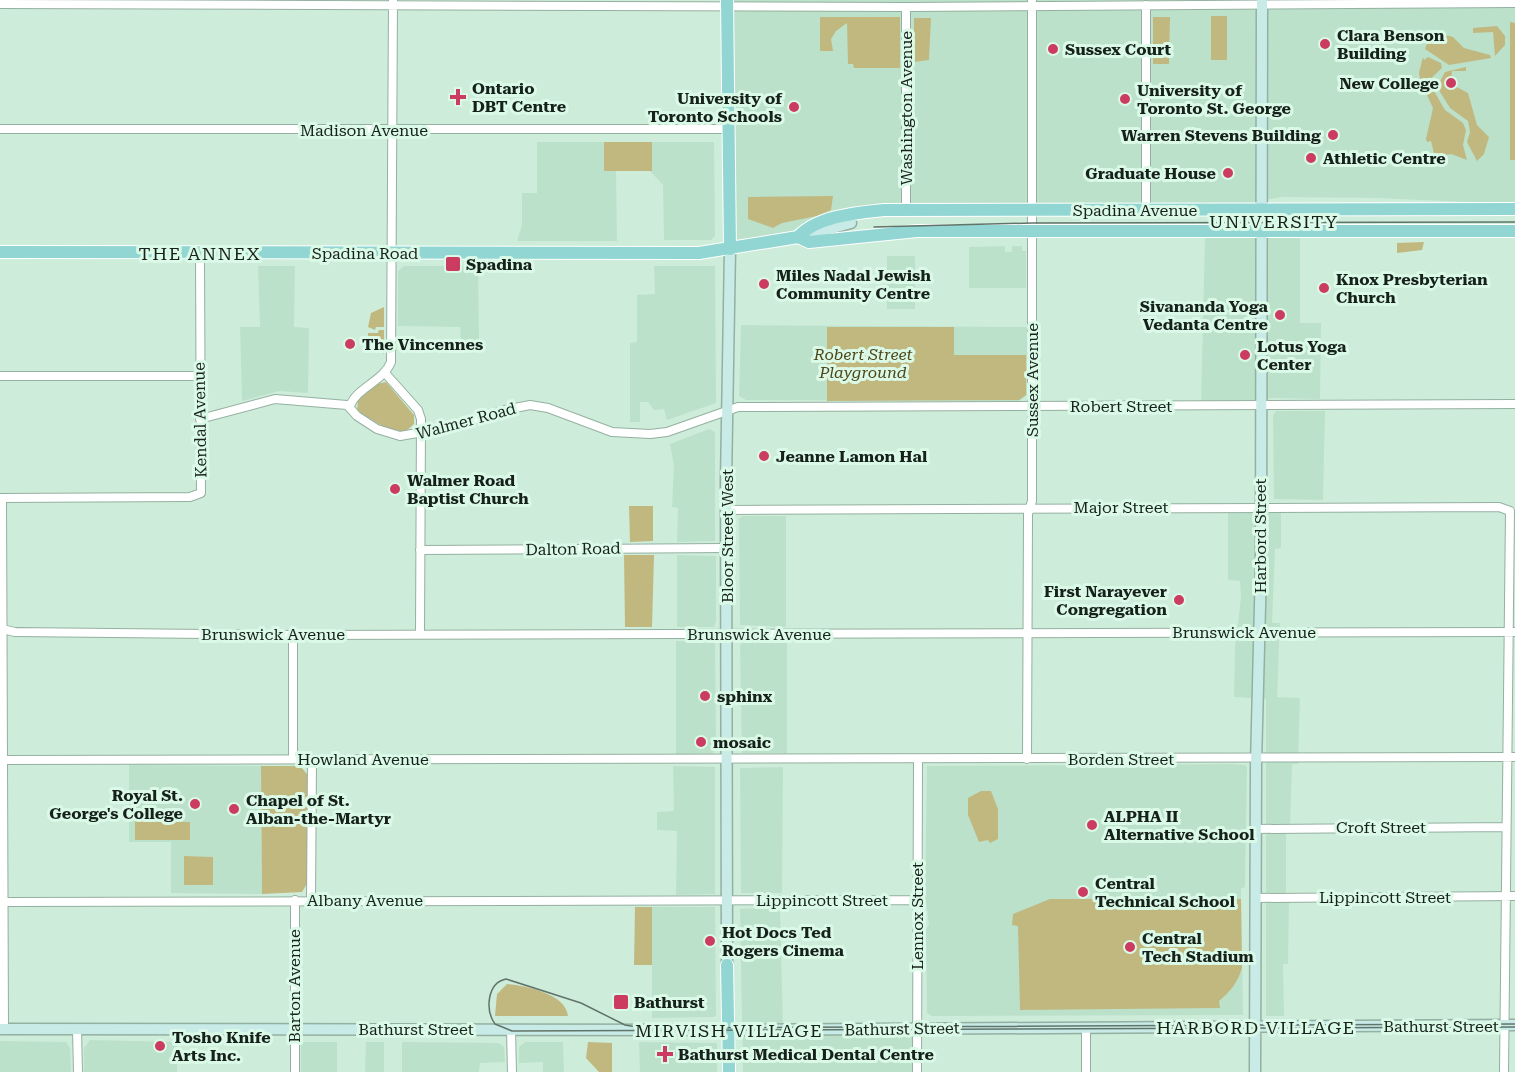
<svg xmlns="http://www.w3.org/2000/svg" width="1515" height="1072" viewBox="0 0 1515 1072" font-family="'Roboto Serif',serif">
  <rect width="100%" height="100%" fill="#ceecda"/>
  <path fill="#bce1cb" d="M 734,0 L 1515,0 L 1515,204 L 1376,198 L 1282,197 L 1243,204 L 883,206 L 801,225 L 787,235 L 736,241 Z
    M 537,142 L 604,142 L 604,171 L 616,171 L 617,241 L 517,241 L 522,225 L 522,193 L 537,193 Z
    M 652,142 L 714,142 L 715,236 L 711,240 L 664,240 L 663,185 L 650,171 Z
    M 1300,236 L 1300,323 L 1321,323 L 1320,399 L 1276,398 L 1201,404 L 1205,237 Z
    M 1005,246 L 1005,252 L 1012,252 L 1012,246 L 1022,246 L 1022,251 L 1026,251 L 1026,288 L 969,288 L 969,247 Z
    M 887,256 L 915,256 L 915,309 L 887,309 Z
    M 258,266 L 295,266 L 294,327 L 309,328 L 308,393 L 279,391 L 242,401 L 240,327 L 260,327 Z
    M 404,266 L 478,266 L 479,342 L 461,342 L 460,327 L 398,326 L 398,271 Z
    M 654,266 L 715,266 L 716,403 L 667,420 L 664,409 L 654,410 L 648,402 L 640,402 L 640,422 L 630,422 L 630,343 L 637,342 L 637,295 L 655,294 Z
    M 741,325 L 1027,327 L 1028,394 L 1020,401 L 746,400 L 739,396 Z
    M 1276,411 L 1325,411 L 1323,500 L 1274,499 L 1273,415 Z
    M 709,429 L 715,432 L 715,541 L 677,542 L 678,508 L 672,507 L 674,466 L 670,444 Z
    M 1228,513 L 1281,513 L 1281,548 L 1275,549 L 1272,623 L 1280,623 L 1277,697 L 1300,698 L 1298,764 L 1292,764 L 1290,827 L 1286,828 L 1286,901 L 1289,901 L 1288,964 L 1283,964 L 1284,1016 L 1266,1016 L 1266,699 L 1234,697 L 1235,648 L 1241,598 L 1240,581 L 1228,580 Z
    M 743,516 L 786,516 L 786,627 L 740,625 L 739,518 Z
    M 677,555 L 716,556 L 716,621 L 714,627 L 677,627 Z
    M 676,641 L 715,642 L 716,749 L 712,754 L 676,754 Z
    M 787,641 L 787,753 L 742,753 L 740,645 L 743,642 Z
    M 1230,764 L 1245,765 L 1247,767 L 1245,887 L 1241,889 L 1241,899 L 1243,1015 L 932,1016 L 927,1013 L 926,930 L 929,924 L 925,895 L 927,766 Z
    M 129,765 L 261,766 L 262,894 L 171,893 L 171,842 L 129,842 Z
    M 673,766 L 715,767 L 715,894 L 676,895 L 677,831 L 657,830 L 657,812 L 674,811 Z
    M 783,767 L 782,893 L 741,893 L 740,768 Z
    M 652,907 L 715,907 L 716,1015 L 714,1017 L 652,1018 Z
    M 780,907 L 783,1030 L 917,1029 L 917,1072 L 743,1072 L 740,909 Z
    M 90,1040 L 177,1042 L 177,1072 L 84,1072 L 84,1048 Z
    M 0,1041 L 66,1042 L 70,1048 L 71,1072 L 0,1072 Z
    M 304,1042 L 337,1042 L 337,1072 L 301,1072 L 301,1046 Z
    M 366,1042 L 384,1042 L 384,1072 L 365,1072 Z
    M 402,1042 L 499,1043 L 504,1047 L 505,1062 L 480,1063 L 479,1072 L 402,1072 Z
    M 525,1042 L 563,1042 L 564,1072 L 543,1072 L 543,1062 L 519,1063 L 519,1047 Z
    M 639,1042 L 717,1043 L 717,1072 L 640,1072 Z"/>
  <path fill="#c1b880" d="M 1211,16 L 1227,16 L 1227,60 L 1211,60 Z
    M 820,17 L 900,17 L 900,68 L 854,68 L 853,64 L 848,64 L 847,23 L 836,31 L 831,39 L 833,51 L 820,51 Z
    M 1153,17 L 1170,17 L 1169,64 L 1153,64 Z
    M 914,18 L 931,18 L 929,60 L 914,62 Z
    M 1510,22 L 1515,23 L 1515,160 L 1510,160 Z
    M 1497,26 L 1505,36 L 1505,45 L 1495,56 L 1493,32 L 1473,33 L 1473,28 Z
    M 1438,33 L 1453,37 L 1464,48 L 1490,55 L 1491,58 L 1449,65 L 1425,49 L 1429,38 Z
    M 1423,57 L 1424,60 L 1428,57 L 1441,63 L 1442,68 L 1426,83 L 1422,81 L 1421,84 L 1419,73 Z
    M 1466,67 L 1466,71 L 1452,71 L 1451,84 L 1468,93 L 1477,125 L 1489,137 L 1484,154 L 1477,161 L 1467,142 L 1470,132 L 1468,121 L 1450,108 L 1437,87 L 1445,72 Z
    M 1428,89 L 1434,91 L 1445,110 L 1463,123 L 1466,130 L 1463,145 L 1467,160 L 1451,154 L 1435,157 L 1431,141 L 1427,142 L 1426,139 L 1433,108 L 1425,91 Z
    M 604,142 L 652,142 L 652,171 L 604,171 Z
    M 833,196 L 831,210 L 817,216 L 782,223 L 773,228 L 748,219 L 748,197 Z
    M 1424,242 L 1422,250 L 1397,253 L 1397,243 Z
    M 384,307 L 384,327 L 376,327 L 375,330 L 368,327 L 371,313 Z
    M 827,327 L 954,327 L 954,355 L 1026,355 L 1026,395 L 1019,400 L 827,401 Z
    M 379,330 L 384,330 L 384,354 L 368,340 L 368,333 L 378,333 Z
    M 386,382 L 414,415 L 414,424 L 405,432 L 389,430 L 357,411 L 358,400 L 377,384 Z
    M 629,506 L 653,506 L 653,541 L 630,542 Z
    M 654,555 L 652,627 L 625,627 L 624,555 Z
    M 261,766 L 300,766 L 307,774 L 308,882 L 302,892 L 262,894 Z
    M 981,791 L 991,791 L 998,809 L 998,839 L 990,843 L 988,840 L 979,842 L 968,815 L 968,798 Z
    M 135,821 L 190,822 L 190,840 L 135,840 Z
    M 184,856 L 213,857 L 213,885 L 184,885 Z
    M 1050,899 L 1241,899 L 1242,968 C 1238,982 1230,992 1219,1001 L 1220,1008 L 1020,1010 L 1018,926 L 1012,925 L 1013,914 Z
    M 635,907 L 652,907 L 652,965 L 634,965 Z
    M 507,984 C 526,986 566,994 568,1016 L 495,1016 L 497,994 Z
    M 588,1042 L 612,1043 L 612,1072 L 599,1072 L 586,1058 Z"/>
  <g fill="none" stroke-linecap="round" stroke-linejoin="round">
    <g stroke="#94b0a0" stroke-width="10">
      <path id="street" d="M 0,4 L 906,7 L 1515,3
        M 906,7 L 906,210
        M 0,129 L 729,129
        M 1146,210 L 1146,5
        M 385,373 L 418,410 L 421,419 L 420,634
        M 0,376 L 199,376
        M 350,406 C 357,387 383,382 391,362 L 393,0
        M 200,419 L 275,399 L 347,405 L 357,416 L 377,429 L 400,436 L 452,427 L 505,410 L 530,405 L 548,408 L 612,432 L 650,434 L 667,432 L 738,407 L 1515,404
        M 0,498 L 190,497 L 201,493 L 200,253
        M 2,498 L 4,1029
        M 726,510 L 1499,507 L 1510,511
        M 420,550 L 726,548
        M 2,629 L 15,632 L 293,635 L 1515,632
        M 293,635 L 293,759
        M 1027,759 L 1028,514 L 1032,501 L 1032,0
        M 0,760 L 1515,757
        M 1255,829 L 1506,827
        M 1255,898 L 1515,896
        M 295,900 L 295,1072
        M 311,900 L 312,760
        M 4,902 L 918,900
        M 77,1029 L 78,1072
        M 511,1030 L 512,1072
        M 917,1072 L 918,760
        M 1086,1072 L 1086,1028
        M 1504,1072 L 1510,511"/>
    </g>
    <g stroke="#94b0a0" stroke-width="13">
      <path id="secondary" d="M 799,237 L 851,223
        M 727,965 L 726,481 L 730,249
        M 0,1029 L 718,1030 L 1515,1025
        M 1255,1072 L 1256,765 L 1261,566 L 1262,0"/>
    </g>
    <g stroke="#fff" stroke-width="14">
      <path id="primary" d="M 727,0 L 730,249
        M 798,237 C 817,216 856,213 884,210 L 1515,209
        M 0,252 L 699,253 L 798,237 L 809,242 L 917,231 L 1515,231
        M 727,965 L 729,1072"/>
    </g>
    <use href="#street" stroke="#fff" stroke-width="8"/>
    <use href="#secondary" stroke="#c8ebe8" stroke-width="10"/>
    <use href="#primary" stroke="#91d6d2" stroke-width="12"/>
    <path stroke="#617469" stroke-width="1.5" d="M 874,227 L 1032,223 L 1515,222
      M 1515,1024 L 643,1028 L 625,1025 L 581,1003 L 506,979 C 487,983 485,1010 495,1024 L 512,1031 L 1515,1027"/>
  </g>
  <g fill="#cc3c60" stroke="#dbf9e7" stroke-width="2">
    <circle cx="1325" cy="44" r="6"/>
    <circle cx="1053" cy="49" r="6"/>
    <circle cx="1451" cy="83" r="6"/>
    <path d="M455 88h6v6h6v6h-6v6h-6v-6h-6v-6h6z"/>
    <circle cx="1125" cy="99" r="6"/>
    <circle cx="794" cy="107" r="6"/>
    <circle cx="1333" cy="135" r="6"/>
    <circle cx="1311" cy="158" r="6"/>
    <circle cx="1228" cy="173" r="6"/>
    <rect x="445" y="256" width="16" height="16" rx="3"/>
    <circle cx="764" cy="284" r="6"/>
    <circle cx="1324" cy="288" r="6"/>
    <circle cx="1280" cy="315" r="6"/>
    <circle cx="350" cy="344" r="6"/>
    <circle cx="1245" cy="355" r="6"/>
    <circle cx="764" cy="456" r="6"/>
    <circle cx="395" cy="489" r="6"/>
    <circle cx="1179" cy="600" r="6"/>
    <circle cx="705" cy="696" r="6"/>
    <circle cx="701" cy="742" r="6"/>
    <circle cx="195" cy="804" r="6"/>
    <circle cx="234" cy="809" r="6"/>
    <circle cx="1092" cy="825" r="6"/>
    <circle cx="1083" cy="892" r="6"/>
    <circle cx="710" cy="941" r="6"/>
    <circle cx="1130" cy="947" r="6"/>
    <rect x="613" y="994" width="16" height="16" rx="3"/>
    <circle cx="160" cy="1046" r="6"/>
    <path d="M662 1045h6v6h6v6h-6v6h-6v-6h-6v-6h6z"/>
  </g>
  <g text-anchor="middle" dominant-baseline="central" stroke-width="6" stroke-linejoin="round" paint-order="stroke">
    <g font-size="16" font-weight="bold" fill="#16211b" stroke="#dbf9e7" text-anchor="start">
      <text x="1337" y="35">Clara Benson<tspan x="1337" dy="18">Building</tspan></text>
      <text x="1065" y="49">Sussex Court</text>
      <text x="1439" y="83" text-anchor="end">New College</text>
      <text x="472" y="88">Ontario<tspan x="472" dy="18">DBT Centre</tspan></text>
      <text x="1137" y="90">University of<tspan x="1137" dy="18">Toronto St. George</tspan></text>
      <text x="782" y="98" text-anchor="end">University of<tspan x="782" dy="18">Toronto Schools</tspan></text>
      <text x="1321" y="135" text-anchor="end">Warren Stevens Building</text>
      <text x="1323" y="158">Athletic Centre</text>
      <text x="1216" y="173" text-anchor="end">Graduate House</text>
      <text x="466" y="264">Spadina</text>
      <text x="776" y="275">Miles Nadal Jewish<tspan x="776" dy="18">Community Centre</tspan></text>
      <text x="1336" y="279">Knox Presbyterian<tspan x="1336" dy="18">Church</tspan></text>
      <text x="1268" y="306" text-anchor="end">Sivananda Yoga<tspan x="1268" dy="18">Vedanta Centre</tspan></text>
      <text x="362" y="344">The Vincennes</text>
      <text x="1257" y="346">Lotus Yoga<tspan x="1257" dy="18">Center</tspan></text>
      <text x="776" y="456">Jeanne Lamon Hal</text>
      <text x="407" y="480">Walmer Road<tspan x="407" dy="18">Baptist Church</tspan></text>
      <text x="1167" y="591" text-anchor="end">First Narayever<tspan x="1167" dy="18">Congregation</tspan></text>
      <text x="717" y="696">sphinx</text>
      <text x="713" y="742">mosaic</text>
      <text x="183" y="795" text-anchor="end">Royal St.<tspan x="183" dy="18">George's College</tspan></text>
      <text x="246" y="800">Chapel of St.<tspan x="246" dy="18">Alban-the-Martyr</tspan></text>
      <text x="1104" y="816">ALPHA II<tspan x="1104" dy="18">Alternative School</tspan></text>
      <text x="1095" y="883">Central<tspan x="1095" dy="18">Technical School</tspan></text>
      <text x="722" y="932">Hot Docs Ted<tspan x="722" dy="18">Rogers Cinema</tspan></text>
      <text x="1142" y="938">Central<tspan x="1142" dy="18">Tech Stadium</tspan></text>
      <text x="634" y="1002">Bathurst</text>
      <text x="172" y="1037">Tosho Knife<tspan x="172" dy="18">Arts Inc.</tspan></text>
      <text x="678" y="1054">Bathurst Medical Dental Centre</text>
    </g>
    <g font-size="16" fill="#16211b" stroke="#dbf9e7">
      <text transform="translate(906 108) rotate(-90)">Washington Avenue</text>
      <text x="364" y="130">Madison Avenue</text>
      <text x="1135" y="210">Spadina Avenue</text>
      <text x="365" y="253">Spadina Road</text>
      <text transform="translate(1032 380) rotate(-90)">Sussex Avenue</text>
      <text x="1121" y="406">Robert Street</text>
      <text transform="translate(200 420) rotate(-91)">Kendal Avenue</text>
      <text transform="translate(466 421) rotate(-15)">Walmer Road</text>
      <text x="1121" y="507">Major Street</text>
      <text transform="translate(727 536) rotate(-90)">Bloor Street West</text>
      <text transform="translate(1260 536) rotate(-90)">Harbord Street</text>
      <text transform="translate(573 549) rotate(-1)">Dalton Road</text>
      <text x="1244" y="632">Brunswick Avenue</text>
      <text x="273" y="634">Brunswick Avenue</text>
      <text x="759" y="634">Brunswick Avenue</text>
      <text x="363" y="759">Howland Avenue</text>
      <text x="1121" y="759">Borden Street</text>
      <text x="1381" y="827">Croft Street</text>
      <text x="1385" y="897">Lippincott Street</text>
      <text x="365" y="900">Albany Avenue</text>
      <text x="822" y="900">Lippincott Street</text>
      <text transform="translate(917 916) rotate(-90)">Lennox Street</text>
      <text transform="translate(294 986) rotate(-90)">Barton Avenue</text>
      <text x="1441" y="1026">Bathurst Street</text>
      <text x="416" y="1029">Bathurst Street</text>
      <text transform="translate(902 1029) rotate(-1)">Bathurst Street</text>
    </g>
    <g font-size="16" font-style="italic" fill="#4d4618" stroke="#dbf9e7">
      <text x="863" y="354">Robert Street<tspan x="863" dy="18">Playground</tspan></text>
    </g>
    <g font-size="18" letter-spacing="1.5" fill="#16211b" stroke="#dbf9e7">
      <text x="1274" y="221">UNIVERSITY</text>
      <text x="200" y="253">THE ANNEX</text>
      <text x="1256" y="1027">HARBORD VILLAGE</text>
      <text x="729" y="1030">MIRVISH VILLAGE</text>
    </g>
  </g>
</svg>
